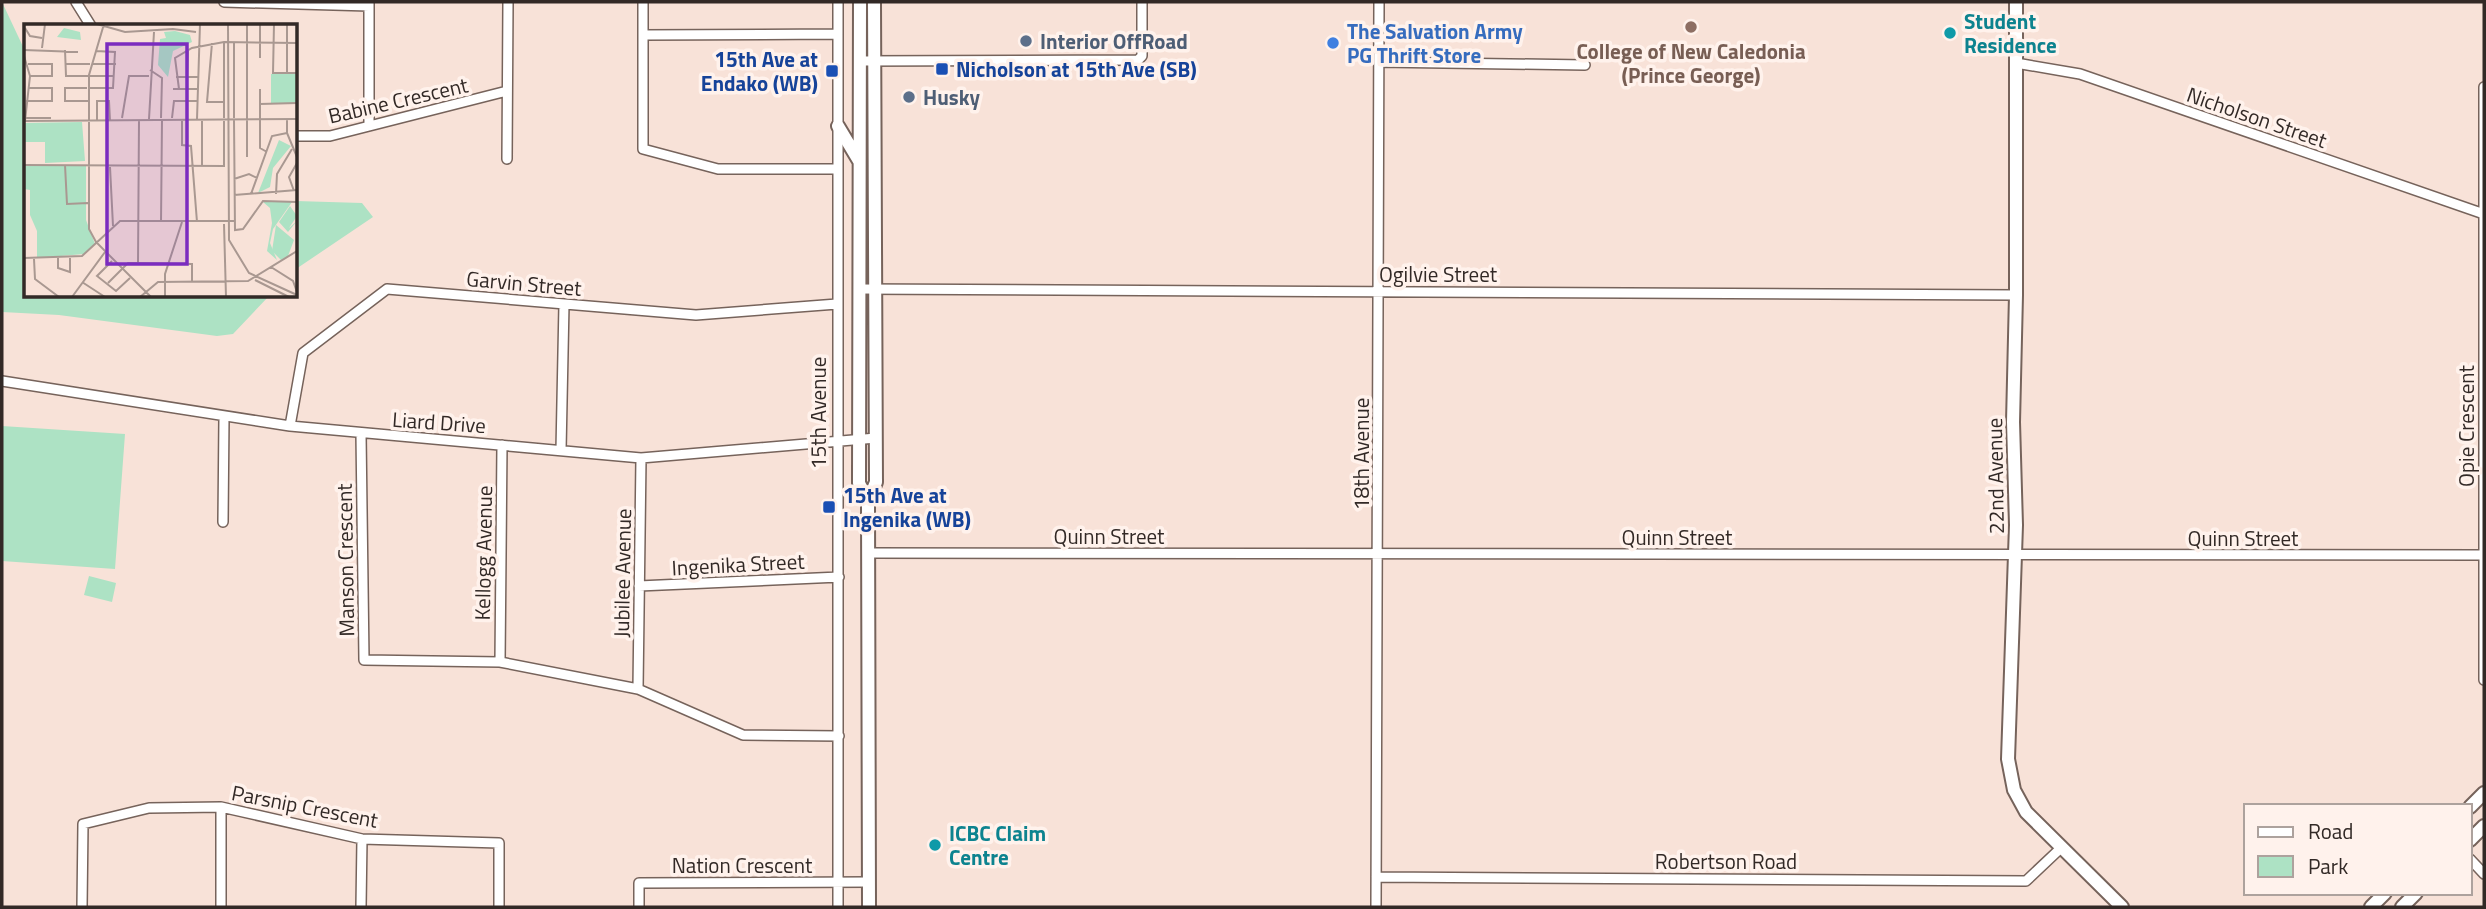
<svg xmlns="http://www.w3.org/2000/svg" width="2486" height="909" viewBox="0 0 2486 909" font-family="'Titillium Web',sans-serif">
  <rect width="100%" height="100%" fill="#f8e2d8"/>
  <path fill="#ade2c4" d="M 2,2 L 26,53 L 26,296 L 269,296 L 233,334 L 217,336 L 59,315 L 2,312 Z
    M 296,201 L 362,203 L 373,217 L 296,269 Z
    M 2,426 L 125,434 L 115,569 L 2,561 Z
    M 89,576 L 116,583 L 112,602 L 84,595 Z"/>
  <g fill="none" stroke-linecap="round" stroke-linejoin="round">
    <g stroke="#76635b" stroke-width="12">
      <path id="street" d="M 76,2 L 91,26
        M 224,2 L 369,6
        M 643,2 L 643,149 L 718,169 L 838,169
        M 838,2 L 838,907
        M 643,35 L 838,34
        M 860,61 L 1138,60 L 1142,56 L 1142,2
        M 1379,62 L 1585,65
        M 2016,63 L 2080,74 L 2484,214
        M 2484,87 L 2484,680
        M 369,126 L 369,2
        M 296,136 L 330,136 L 507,91
        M 507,159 L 508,2
        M 859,289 L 2016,295
        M 2,381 L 290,426 L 641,458 L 876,438
        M 290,426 L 303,353 L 387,289 L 696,315 L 837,304
        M 361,434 L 364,660 L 500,662 L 638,689 L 743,735 L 839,736
        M 561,450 L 564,304
        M 223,522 L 224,417
        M 870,553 L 2483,555
        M 639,586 L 839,577
        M 500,662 L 502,445
        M 638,689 L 641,458
        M 2470,859 L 2484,874
        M 1376,877 L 2026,881 L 2062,847
        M 82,907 L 83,824 L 149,808 L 221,807 L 362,839 L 499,843 L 499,907
        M 221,907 L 221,807
        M 361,907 L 362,839
        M 639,907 L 639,883 L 869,882
        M 1376,907 L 1379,2"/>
    </g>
    <g stroke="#76635b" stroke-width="16">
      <path id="secondary" d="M 860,2 L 859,483 L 868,502
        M 2016,2 L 2016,295 L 2013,422 L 2016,525 L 2008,759 L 2014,790 L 2026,812 L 2122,907
        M 838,126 L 859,161
        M 2470,807 L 2484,793
        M 2470,840 L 2484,826
        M 869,907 L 868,502 L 876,482 L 874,2
        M 2371,907 L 2385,893
        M 2402,907 L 2416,893"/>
    </g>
    <use href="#street" stroke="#fff" stroke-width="9"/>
    <use href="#secondary" stroke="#fff" stroke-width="12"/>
  </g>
  <circle fill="#8d6e63" stroke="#fff2ec" stroke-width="2.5" cx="1691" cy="27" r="7"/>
  <g fill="#0f9aa8" stroke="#fff2ec" stroke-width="2.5">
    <circle cx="1950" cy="33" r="7"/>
    <circle cx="935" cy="845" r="7"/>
  </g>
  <g fill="#5c6f8a" stroke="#fff2ec" stroke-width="2.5">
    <circle cx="1026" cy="41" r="7"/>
    <circle cx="909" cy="97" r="7"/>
  </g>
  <circle fill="#3f7fe0" stroke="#fff2ec" stroke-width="2.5" cx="1333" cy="43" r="7"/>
  <g fill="#1a4fb4" stroke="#fff2ec" stroke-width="2.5">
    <rect x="935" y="62" width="14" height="14" rx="3.5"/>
    <rect x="825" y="64" width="14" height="14" rx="3.5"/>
    <rect x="822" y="500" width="14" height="14" rx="3.5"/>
  </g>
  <g text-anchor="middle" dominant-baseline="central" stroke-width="7" stroke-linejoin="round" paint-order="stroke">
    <g font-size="21" font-weight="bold" fill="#0d838f" stroke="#fff2ec" text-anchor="start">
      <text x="1964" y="21">Student<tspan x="1964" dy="24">Residence</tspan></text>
      <text x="949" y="833">ICBC Claim<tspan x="949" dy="24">Centre</tspan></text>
    </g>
    <g font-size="21" font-weight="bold" fill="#366cbe" stroke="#fff2ec" text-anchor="start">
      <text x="1347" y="31">The Salvation Army<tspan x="1347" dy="24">PG Thrift Store</tspan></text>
    </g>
    <g font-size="21" font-weight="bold" fill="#4e5e75" stroke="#fff2ec" text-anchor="start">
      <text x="1040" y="41">Interior OffRoad</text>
      <text x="923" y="97">Husky</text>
    </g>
    <g font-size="21" font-weight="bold" fill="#785e54" stroke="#fff2ec">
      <text x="1691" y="51">College of New Caledonia<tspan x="1691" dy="24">(Prince George)</tspan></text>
    </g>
    <g font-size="21" font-weight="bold" fill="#164399" stroke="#fff2ec" text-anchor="start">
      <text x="818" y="59" text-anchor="end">15th Ave at<tspan x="818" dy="24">Endako (WB)</tspan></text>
      <text x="956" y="69">Nicholson at 15th Ave (SB)</text>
      <text x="843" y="495">15th Ave at<tspan x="843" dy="24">Ingenika (WB)</tspan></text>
    </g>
    <g font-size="21" fill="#322926" stroke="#fff2ec">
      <text transform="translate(398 100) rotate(-13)">Babine Crescent</text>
      <text transform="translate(2257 117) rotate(19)">Nicholson Street</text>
      <text x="1438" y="274">Ogilvie Street</text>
      <text transform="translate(524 283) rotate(5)">Garvin Street</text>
      <text transform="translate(818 413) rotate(-90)">15th Avenue</text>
      <text transform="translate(439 422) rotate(4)">Liard Drive</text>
      <text transform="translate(2466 426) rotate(-90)">Opie Crescent</text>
      <text transform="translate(1361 454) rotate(-90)">18th Avenue</text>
      <text transform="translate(1995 476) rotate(-91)">22nd Avenue</text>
      <text x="1109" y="536">Quinn Street</text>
      <text x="1677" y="537">Quinn Street</text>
      <text x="2243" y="538">Quinn Street</text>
      <text transform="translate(483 553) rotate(-89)">Kellogg Avenue</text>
      <text transform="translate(345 560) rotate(-91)">Manson Crescent</text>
      <text transform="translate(738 564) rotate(-3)">Ingenika Street</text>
      <text transform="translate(622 573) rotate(-89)">Jubilee Avenue</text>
      <text transform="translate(305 806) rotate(11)">Parsnip Crescent</text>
      <text x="1726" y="861">Robertson Road</text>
      <text x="742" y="865">Nation Crescent</text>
    </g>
  </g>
  <g transform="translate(24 24)">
    <rect width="273" height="273" fill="#f8e2d8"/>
    <path d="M 252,201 L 270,216 L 264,232 L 257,236 L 248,227 Z" fill="#ade2c4"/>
    <path d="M 239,178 L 268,178 L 249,205 L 246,219 L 253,236 L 243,227 L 248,199 L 246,184 Z" fill="#ade2c4"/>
    <path d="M 40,4 L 56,8 L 57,16 L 33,13 ZM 151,7 L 166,11 L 168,18 L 149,27 L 144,53 L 134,41 L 136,15 L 142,14 L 140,8 ZM 273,49 L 273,79 L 247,80 L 247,50 ZM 58,98 L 61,137 L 21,139 L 21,118 L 0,118 L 0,99 ZM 255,116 L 267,122 L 249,144 L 246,163 L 234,169 ZM 0,142 L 62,142 L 62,196 L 71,220 L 60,230 L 13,234 L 13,207 L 6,191 L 6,166 L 0,165 ZM 266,182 L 273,192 L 265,204 L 273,197 L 264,208 L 255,198 Z" fill="#ade2c4"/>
    <path fill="none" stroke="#a99891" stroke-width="2" d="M 73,0 L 101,8 L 149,5 L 172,8M 80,0 L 65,51 L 65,205 L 72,218 L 127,273M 204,0 L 205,216 L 225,249 L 273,271M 250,0 L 249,49 L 273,49M 263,0 L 263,49M 1,4 L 6,12 L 18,14M 188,19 L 183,78 L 200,78M 210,19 L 210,94M 18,24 L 21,0M 0,26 L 54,28M 41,26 L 42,52 L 89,52M 0,32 L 6,52 L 1,97M 236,34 L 236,0M 4,40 L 28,40 L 28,52 L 6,52M 41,40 L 66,40M 68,40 L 92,40M 126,46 L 138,54 L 137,94M 152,53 L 174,53M 163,53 L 164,27M 63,64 L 41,64 L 41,77 L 65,77M 65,64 L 89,64 L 91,28 L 72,27M 149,65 L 174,65M 155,65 L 151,34 L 168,24 L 200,18 L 273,19M 236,65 L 236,124 L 243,128M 2,77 L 28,77 L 28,64 L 5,64M 236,80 L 273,79M 1,94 L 27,94M 98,94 L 105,52 L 125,52M 148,94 L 150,77 L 173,77M 200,94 L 200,19M 125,95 L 130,8M 173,95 L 176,0M 263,95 L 263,109 L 273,133M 73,96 L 73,77 L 85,77 L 86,97M 158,96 L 158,121 L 167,122 L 173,198M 210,96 L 211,206 L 219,205 L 239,177 L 273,178M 0,97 L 273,95M 223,133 L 223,0M 0,141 L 200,142 L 200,97M 41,141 L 43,180 L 64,179M 178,142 L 178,96M 86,143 L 89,202M 210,155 L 225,150 L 233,154M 270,167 L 265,153 L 273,139M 227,170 L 248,112 L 263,109M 252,170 L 253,150 L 268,125M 210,171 L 273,166M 137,198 L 138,96M 200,200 L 202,273M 0,234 L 58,232 L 96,197 L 210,197M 34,234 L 34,244 L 46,248 L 46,234M 10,235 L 11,255 L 35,273M 88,237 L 73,252 L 92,267 L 106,254M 114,239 L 115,97M 247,243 L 269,257 L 273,268M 231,256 L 265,273M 58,258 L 81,273M 84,259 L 104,239 L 168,240 L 168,258M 48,273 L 81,228M 116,273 L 134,258 L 224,257 L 273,227M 141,273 L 141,250 L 158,198"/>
    <path fill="#7b2cbf" fill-opacity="0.15" stroke="#7b2cbf" stroke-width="3.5" d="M 83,20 L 163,20 L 163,240 L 83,240 Z"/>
    <rect width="273" height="273" fill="none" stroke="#322926" stroke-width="3.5"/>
  </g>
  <rect width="2486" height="909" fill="none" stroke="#322926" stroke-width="7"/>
  <rect x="2244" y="804" width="228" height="91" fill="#fff2ec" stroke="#ada29d" stroke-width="2"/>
  <rect x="2258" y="827" width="35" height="10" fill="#ffffff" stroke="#ada29d" stroke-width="2"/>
  <text x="2308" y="839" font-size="21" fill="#322926">Road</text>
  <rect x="2258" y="856" width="35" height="21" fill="#ade2c4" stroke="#ada29d" stroke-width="2"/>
  <text x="2308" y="874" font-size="21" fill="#322926">Park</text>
</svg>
